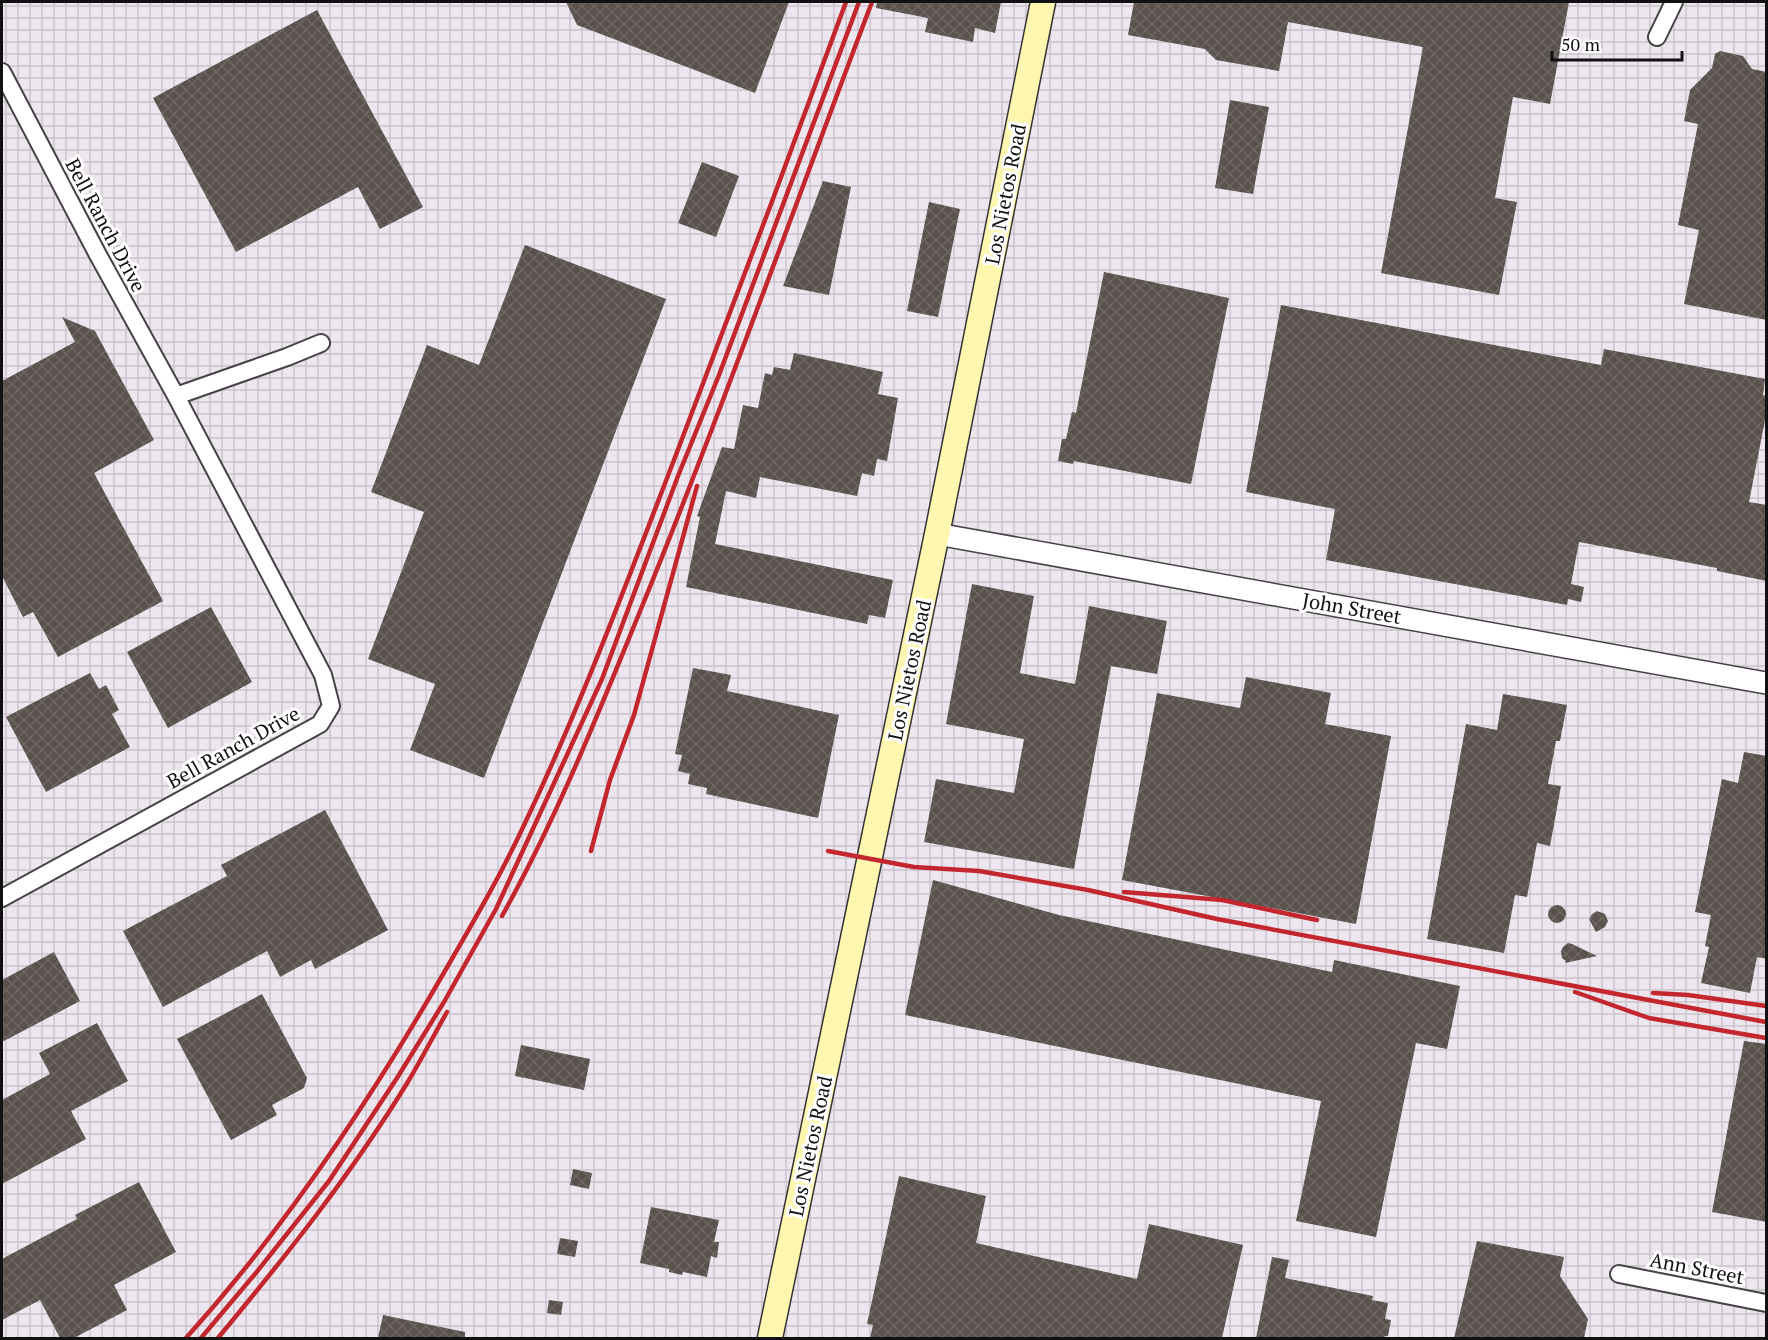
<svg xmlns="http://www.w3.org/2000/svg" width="1768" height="1340" viewBox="0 0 1768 1340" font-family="'PT Serif',serif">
  <defs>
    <pattern id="industrial-grid" width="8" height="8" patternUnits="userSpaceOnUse" patternTransform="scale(1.5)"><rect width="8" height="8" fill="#eee6ef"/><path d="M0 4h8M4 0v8" fill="none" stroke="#cbc4cc"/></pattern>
    <pattern id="building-cross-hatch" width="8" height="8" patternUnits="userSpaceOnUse" patternTransform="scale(1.5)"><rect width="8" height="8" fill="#5a524d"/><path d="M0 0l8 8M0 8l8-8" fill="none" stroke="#6d6662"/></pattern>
  </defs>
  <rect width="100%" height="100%" fill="#fffdf5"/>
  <path fill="url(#industrial-grid)" d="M 2,2 L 1766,2 L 1766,1338 L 2,1338 Z"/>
  <path fill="url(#building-cross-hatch)" d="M 566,2 L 789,2 L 755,93 L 577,25 Z
    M 877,2 L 1001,2 L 995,33 L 975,28 L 973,42 L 925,32 L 928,18 L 876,8 Z
    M 1134,2 L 1569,2 L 1550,104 L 1513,97 L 1495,198 L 1517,202 L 1499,295 L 1381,273 L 1423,47 L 1288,22 L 1279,71 L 1216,60 L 1205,49 L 1128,35 Z
    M 317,10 L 423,207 L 380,229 L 358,187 L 236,252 L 153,98 Z
    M 1720,51 L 1743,56 L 1752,69 L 1767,72 L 1767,320 L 1684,304 L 1699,230 L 1678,225 L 1698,124 L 1684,121 L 1690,90 L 1712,68 L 1715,54 Z
    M 1230,100 L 1269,107 L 1253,194 L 1215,188 Z
    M 702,162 L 739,176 L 716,237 L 678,223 Z
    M 823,181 L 851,187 L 829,295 L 783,286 Z
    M 929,202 L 960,209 L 938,317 L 907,311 Z
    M 525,245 L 666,299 L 484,778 L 410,750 L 435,684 L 368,659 L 424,512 L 371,492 L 427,345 L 479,365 Z
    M 1104,272 L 1229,298 L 1191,484 L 1074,461 L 1073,464 L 1058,461 L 1062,439 L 1066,439 L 1072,412 L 1076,413 Z
    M 1281,305 L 1601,365 L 1604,349 L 1765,379 L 1763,395 L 1767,396 L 1767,410 L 1749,502 L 1767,505 L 1767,581 L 1717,571 L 1717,568 L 1579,542 L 1571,584 L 1584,587 L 1581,602 L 1568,599 L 1567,605 L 1326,560 L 1335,509 L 1246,492 Z
    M 62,317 L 95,331 L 154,440 L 94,473 L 163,601 L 58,657 L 33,612 L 23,617 L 2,576 L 2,381 L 75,342 Z
    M 794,353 L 883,372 L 878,394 L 898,398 L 887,461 L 877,459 L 874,476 L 862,473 L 857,496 L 760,477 L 756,498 L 726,491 L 715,544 L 893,580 L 885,618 L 869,615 L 867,624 L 686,587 L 700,517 L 697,516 L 722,447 L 734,449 L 743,405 L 758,408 L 765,373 L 772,375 L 774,367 L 790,370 Z
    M 972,584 L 1034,596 L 1020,673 L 1075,684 L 1089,606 L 1167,621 L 1157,674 L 1111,666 L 1074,869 L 924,842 L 936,779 L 1014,793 L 1024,739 L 946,724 Z
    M 211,607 L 252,682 L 168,728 L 127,652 Z
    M 693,668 L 731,675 L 727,691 L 839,715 L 818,818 L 706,794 L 707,788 L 688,784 L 690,774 L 678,771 L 682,755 L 675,754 Z
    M 90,673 L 99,689 L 106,685 L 119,710 L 112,714 L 130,747 L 46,792 L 6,717 Z
    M 1246,677 L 1331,693 L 1325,724 L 1391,736 L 1356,924 L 1122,880 L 1157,693 L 1240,708 Z
    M 1503,694 L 1567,705 L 1560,741 L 1556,741 L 1548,784 L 1561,786 L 1550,846 L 1537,843 L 1527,897 L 1515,895 L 1504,953 L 1427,939 L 1466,724 L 1497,730 Z
    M 1744,752 L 1767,756 L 1767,959 L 1757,957 L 1750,993 L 1701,983 L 1709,947 L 1705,946 L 1711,915 L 1695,912 L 1722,779 L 1738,783 Z
    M 325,810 L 388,930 L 315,969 L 311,960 L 280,977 L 267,951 L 163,1007 L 123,931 L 227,876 L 221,865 Z
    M 933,880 L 1059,915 L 1332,972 L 1334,960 L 1460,986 L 1447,1049 L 1416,1043 L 1376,1237 L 1296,1221 L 1321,1101 L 905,1015 Z
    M1548 914a9 9 0 1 1 18 0a9 9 0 1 1-18 0Z
    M 1597,911 L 1605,914 L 1608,921 L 1605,927 L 1596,932 L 1589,919 L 1592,914 Z
    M 1568,943 L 1572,944 L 1597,956 L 1565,963 L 1566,961 L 1562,958 L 1561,951 L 1563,947 Z
    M 54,952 L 80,1001 L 2,1042 L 2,980 Z
    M 262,994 L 307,1078 L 304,1088 L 272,1105 L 277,1115 L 231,1140 L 177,1039 Z
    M 97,1023 L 128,1081 L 71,1111 L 86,1139 L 2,1184 L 2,1100 L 50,1074 L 39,1053 Z
    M 1744,1041 L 1767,1044 L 1767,1222 L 1712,1212 Z
    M 521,1045 L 590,1059 L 584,1090 L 515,1076 Z
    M 573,1169 L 592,1173 L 589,1189 L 570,1185 Z
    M 899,1176 L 986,1196 L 976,1243 L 1137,1279 L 1149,1224 L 1243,1245 L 1222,1338 L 870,1338 L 873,1325 L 867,1324 Z
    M 139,1182 L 176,1252 L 114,1285 L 127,1310 L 74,1338 L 60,1338 L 40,1300 L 2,1320 L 2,1259 L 77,1219 L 75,1215 Z
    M 651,1207 L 719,1220 L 714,1242 L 719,1242 L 717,1258 L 711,1256 L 707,1277 L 683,1272 L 682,1275 L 669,1272 L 669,1269 L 640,1263 Z
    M 560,1238 L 578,1241 L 575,1257 L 557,1254 Z
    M 1477,1241 L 1564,1257 L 1560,1276 L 1588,1319 L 1584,1338 L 1454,1338 Z
    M 1272,1257 L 1289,1260 L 1285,1278 L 1373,1296 L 1372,1300 L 1388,1303 L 1385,1319 L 1391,1320 L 1388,1336 L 1385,1336 L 1384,1338 L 1256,1338 Z
    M 549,1300 L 563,1302 L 561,1315 L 547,1313 Z
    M 383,1315 L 465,1332 L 465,1338 L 378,1338 Z"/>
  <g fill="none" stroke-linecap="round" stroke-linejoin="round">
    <g stroke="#444" stroke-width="20">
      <path id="minor" d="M 1657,37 L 1674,2
        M 2,72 L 98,255 L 176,396 L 323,675 L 331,706 L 320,724 L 2,898
        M 176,396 L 287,357 L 321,343
        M 1619,1274 L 1766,1303"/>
    </g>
    <g stroke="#444" stroke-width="24">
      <path id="tertiary" d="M 937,534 L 1766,683"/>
    </g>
    <g stroke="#333" stroke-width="27">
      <path id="secondary" d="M 770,1338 L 937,534 L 1043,2"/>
    </g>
    <use href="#minor" stroke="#fff" stroke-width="16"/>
    <use href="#tertiary" stroke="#fff" stroke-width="21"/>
    <use href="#secondary" stroke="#fff6b0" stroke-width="24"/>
    <path stroke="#c4262e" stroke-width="4.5" d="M 591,851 L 610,780 L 634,715 L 697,486
      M 828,851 L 914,867 L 979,871 L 1088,890 L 1217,919 L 1766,1022
      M 1124,892 L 1222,900 L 1317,920
      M 502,916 C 558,816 600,709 643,604 C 724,405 796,202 872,2
      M 1575,992 L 1649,1018 L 1766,1038
      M 1653,993 L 1688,995 L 1766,1006
      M 186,1338 C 285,1228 368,1104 442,976 C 471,926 501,875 525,823 C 581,705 627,582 674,460 C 732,308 790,155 846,2
      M 201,1338 L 255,1274 L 329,1181 L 397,1078 L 444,1002 L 496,909 L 602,679 L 678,476 L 719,375 L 859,2
      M 218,1338 C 286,1256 353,1172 409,1080 C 422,1058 434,1035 447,1012"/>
  </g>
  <g text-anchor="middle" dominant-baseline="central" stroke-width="6" stroke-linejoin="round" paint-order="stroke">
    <g font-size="20" fill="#111" stroke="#fff">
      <text transform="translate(1005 194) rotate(-79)">Los Nietos Road</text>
      <text transform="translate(106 225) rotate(62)">Bell Ranch Drive</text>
      <text transform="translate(1352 608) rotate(10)">John Street</text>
      <text transform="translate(909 670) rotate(-78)">Los Nietos Road</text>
      <text transform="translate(233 747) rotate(-29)">Bell Ranch Drive</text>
      <text transform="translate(810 1146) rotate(-78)">Los Nietos Road</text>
      <text transform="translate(1697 1268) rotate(11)">Ann Street</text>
    </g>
  </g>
  <rect width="1768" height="1340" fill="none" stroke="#111111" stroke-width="6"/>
  <path d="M1552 51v9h130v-9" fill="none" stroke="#111111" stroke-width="3"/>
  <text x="1561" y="51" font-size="18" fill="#111111" stroke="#ffffff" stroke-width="4.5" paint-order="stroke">50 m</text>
</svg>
